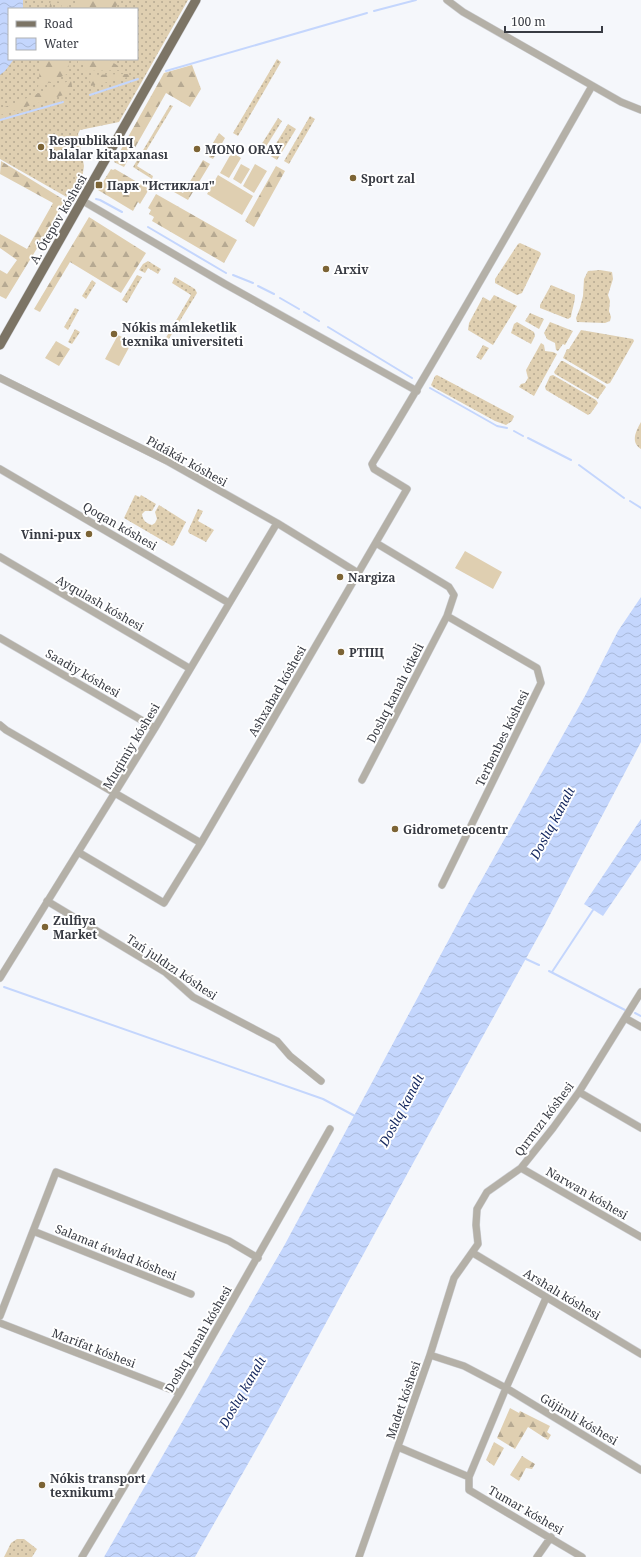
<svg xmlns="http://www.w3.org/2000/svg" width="641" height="1557" viewBox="0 0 641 1557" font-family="'Noto Serif',serif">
  <defs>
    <pattern id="grass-dots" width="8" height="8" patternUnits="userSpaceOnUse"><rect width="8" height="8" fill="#dfcfb1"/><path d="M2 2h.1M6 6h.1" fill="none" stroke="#b6a992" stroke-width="1.8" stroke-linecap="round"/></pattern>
    <pattern id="forest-firs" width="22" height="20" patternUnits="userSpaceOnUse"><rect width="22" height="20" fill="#dfcfb1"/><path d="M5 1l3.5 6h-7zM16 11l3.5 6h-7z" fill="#b6a992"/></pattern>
    <pattern id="water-waves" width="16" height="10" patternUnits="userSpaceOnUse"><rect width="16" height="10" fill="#c4d6fd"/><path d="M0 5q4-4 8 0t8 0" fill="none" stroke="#a9b9da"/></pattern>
  </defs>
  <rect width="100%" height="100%" fill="#f5f7fb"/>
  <path fill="url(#grass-dots)" fill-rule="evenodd" d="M 0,0 L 188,0 L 119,122 L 80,130 L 78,134 L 84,166 L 82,179 L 70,199 L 0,159 ZM 9,9 L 137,9 L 137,59 L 9,59 Z
    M 277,59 L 281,62 L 238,136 L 233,133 Z
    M 170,105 L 173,106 L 137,166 L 153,176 L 152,179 L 133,167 Z
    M 310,116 L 315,119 L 289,164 L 284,161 Z
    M 278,118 L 282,121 L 262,153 L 258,150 Z
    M 288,124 L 296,129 L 277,160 L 269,155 Z
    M 520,243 L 540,252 L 541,254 L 522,293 L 517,295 L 495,283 L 495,279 L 518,244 Z
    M 148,261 L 161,269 L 158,274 L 148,268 L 145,273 L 139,270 L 143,264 Z
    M 600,270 L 612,272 L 613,279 L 608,295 L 610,301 L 609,311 L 611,317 L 610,321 L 605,323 L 577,322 L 576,318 L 580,308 L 583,296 L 584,279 L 588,271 Z
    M 137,275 L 142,277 L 127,303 L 122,300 Z
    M 175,277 L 195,289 L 197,293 L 167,342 L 163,344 L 150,336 L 151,334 L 164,341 L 191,295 L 172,283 Z
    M 92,280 L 96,283 L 86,299 L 82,296 Z
    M 551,285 L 575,295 C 575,303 572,309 571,317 L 568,319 L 540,308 L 540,305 Z
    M 494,295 L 517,306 L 493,345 L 468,330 L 469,323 L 483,297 L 490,301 Z
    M 75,308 L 79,310 L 68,330 L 64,327 Z
    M 530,313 L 544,319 L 539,329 L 525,321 Z
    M 517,322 L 534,332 L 535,336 L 531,344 L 511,333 L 514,324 Z
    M 550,322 L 573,331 L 565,345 L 563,344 L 558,351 L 556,350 L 555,343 L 547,339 L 544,333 Z
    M 75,329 L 80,332 L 72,344 L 68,342 Z
    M 581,330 L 633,339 L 634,341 L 610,383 L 607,384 L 563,358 L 567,349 L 569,349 Z
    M 541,343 L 544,345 L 545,351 L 553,352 L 557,354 L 534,396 L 519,387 L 521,384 L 525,383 L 528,378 L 526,370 Z
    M 483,345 L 489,348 L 481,360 L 476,357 Z
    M 561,361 L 563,361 L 604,385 L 606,387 L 599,397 L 598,399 L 555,374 L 554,372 Z
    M 437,375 L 514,416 L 512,421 L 506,425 L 495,421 L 433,387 L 431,385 L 435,376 Z
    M 553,375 L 596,400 L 598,403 L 591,413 L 588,415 L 546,390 L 545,387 L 550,376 Z
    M 641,422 L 641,449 C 630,442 636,431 641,422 Z
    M 135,495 L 140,497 L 141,495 L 156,504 L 152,511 L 145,511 L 142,514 C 143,521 146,523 152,525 L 155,523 L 157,519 L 155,512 L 159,505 L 186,522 L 174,545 L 172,546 L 124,518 Z
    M 198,509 L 203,511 L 198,521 L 214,530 L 206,542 L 189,533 L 188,531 Z
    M 17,1539 L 24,1539 L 37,1549 L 32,1557 L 4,1557 L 11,1543 Z"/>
  <path fill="url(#forest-firs)" d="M 51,0 L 68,0 L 68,9 L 61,9 L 62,2 L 53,1 L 51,9 L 49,9 Z
    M 77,0 L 119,0 L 115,9 L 77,9 Z
    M 41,59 L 68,59 L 69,73 L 38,88 Z
    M 78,59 L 107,59 L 125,70 L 83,71 L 83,65 L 78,65 Z
    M 192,65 L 201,89 L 190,107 L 166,93 L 124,167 L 114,162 L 164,73 Z
    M 127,74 L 132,76 L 91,86 L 89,75 Z
    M 71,80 L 73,92 L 0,115 L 0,109 Z
    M 219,133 L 225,138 L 213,159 L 209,157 L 211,153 L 208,151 Z
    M 203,160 L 210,164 L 188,200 L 167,188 L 169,185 L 183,193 Z
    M 1,161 L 66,201 L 6,299 L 0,296 L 0,270 L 7,274 L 17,260 L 0,248 L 0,234 L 27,249 L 53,203 L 0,174 Z
    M 276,166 L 285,171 L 254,227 L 245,221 Z
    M 111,169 L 113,170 L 115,169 L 149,189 L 140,204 L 138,202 L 133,211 L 98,190 Z
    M 156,194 L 237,240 L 224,263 L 152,221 L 154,217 L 149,214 L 151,210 L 148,208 Z
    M 89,217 L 146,253 L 121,293 L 70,262 L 40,312 L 34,309 Z
    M 56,341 L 70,349 L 59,366 L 45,358 Z
    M 510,1408 L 519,1413 L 520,1411 L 550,1426 L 547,1432 L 551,1435 L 548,1440 L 528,1427 L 515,1449 L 497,1438 Z
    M 494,1442 L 504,1448 L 494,1466 L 486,1460 Z
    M 522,1456 L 535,1464 L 532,1469 L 526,1468 L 519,1481 L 510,1475 Z"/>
  <path fill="#dfcfb1" d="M 232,152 L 241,158 L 229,178 L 220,173 Z
    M 241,164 L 250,169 L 241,184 L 233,179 Z
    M 255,164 L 267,171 L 254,193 L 243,186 Z
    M 218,175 L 253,196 L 242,215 L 207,194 Z
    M 118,335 L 132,342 L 119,366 L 105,359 Z
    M 465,551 L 502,572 L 493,589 L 455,568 Z"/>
  <path fill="url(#water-waves)" d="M 0,0 L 23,0 L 23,9 L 9,9 L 9,59 L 14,59 L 5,71 L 0,75 Z
    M 641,597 L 641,742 L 544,926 L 447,1101 L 273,1420 L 195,1557 L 104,1557 L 284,1246 L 468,904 L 586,694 L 618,631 Z
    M 641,819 L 641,860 L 603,916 L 584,904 Z"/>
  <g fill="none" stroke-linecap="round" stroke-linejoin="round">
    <path stroke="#c4d6fd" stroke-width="2" d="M 374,11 L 416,0
      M 166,71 L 367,13
      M 90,95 L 138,79
      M 0,120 L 63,102
      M 96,199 L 100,200 L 122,212
      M 148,227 L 226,273
      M 233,275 L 253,283
      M 258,286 L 274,294
      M 280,298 L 299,309
      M 304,312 L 319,321
      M 328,327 L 412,378
      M 430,388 L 497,426 L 507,428
      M 514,431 L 523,436
      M 528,438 L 571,460
      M 579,465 L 624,498
      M 630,501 L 641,508
      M 526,959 L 539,965
      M 549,971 L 625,1010
      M 552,972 L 593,910
      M 4,987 L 323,1099 L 355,1116
      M 635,1013 L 641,1016"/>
    <g stroke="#cfd1d6" stroke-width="8">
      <path id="minor" d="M 447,0 L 463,12 L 621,102 L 641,110
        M 83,201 L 225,284 L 417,391
        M 0,378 L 167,461 L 277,523 L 358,573
        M 0,469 L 229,603
        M 376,543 L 449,587 L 454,595 L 447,616 L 537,668 L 541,683 L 442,885
        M 0,557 L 189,668
        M 0,638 L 155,728
        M 0,725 L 6,730 L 201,843
        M 362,780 L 447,616
        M 78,852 L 164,903 L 201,843 L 407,489 L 374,469 L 372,464 C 448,340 520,212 592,86
        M 47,901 L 165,972 L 193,997 L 277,1041 L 290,1056 L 321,1081
        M 0,978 L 155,728 L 277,523
        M 625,1018 L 641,1027
        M 579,1092 L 641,1128
        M 521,1168 L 641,1237
        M 33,1231 L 191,1294
        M 473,1253 L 641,1354
        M 546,1298 L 506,1388 L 469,1477 L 469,1490 L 582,1557
        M 0,1316 L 56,1172 L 229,1241 L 258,1258
        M 0,1323 L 180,1393
        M 430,1355 L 464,1366 L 506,1388 L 641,1470
        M 398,1447 L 469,1477
        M 82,1557 L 180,1393 L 330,1129
        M 359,1557 L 430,1355 L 454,1278 L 478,1244 L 476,1225 L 477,1209 L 487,1192 L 521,1168 L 553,1128 L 579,1092 L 641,992
        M 537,1557 L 551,1537"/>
    </g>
    <g stroke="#cfd1d6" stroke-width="10">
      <path id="major" d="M 0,345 L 196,0"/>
    </g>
    <use href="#minor" stroke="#b4b0a7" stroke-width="7"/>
    <use href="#major" stroke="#7c7465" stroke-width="9"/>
  </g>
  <g fill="#7c6435" stroke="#fff" stroke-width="1.5">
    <circle cx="41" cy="147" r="4"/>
    <circle cx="197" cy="149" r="4"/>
    <circle cx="353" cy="178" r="4"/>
    <rect x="95" y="181" width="8" height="8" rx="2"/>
    <circle cx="326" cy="269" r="4"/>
    <circle cx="114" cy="334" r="4"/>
    <circle cx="89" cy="534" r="4"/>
    <circle cx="340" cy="577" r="4"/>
    <circle cx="341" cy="652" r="4"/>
    <circle cx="395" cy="829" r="4"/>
    <circle cx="45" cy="927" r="4"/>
    <circle cx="42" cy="1485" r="4"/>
  </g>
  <g text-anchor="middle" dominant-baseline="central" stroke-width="4" stroke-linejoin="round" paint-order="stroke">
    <g font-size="12" font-weight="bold" fill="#383b43" stroke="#fff" text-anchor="start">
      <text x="49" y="140">Respublikalıq<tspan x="49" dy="14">balalar kitapxanası</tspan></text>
      <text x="205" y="149">MONO ORAY</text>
      <text x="361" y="178">Sport zal</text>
      <text x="107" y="185">Парк "Истиклал"</text>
      <text x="334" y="269">Arxiv</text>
      <text x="122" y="327">Nókis mámleketlik<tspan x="122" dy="14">texnika universiteti</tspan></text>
      <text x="81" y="534" text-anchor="end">Vinni-pux</text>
      <text x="348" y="577">Nargiza</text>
      <text x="349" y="652">РТПЦ</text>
      <text x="403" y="829">Gidrometeocentr</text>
      <text x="53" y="920">Zulfiya<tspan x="53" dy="14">Market</tspan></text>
      <text x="50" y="1478">Nókis transport<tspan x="50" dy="14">texnikumı</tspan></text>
    </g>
    <g font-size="12" fill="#383b43" stroke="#fff">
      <text transform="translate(58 219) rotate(-60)">A. Ótepov kóshesi</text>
      <text transform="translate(187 461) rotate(29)">Pidákár kóshesi</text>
      <text transform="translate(120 526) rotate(30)">Qoqan kóshesi</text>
      <text transform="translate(100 603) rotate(30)">Ayqulash kóshesi</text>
      <text transform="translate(83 673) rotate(30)">Saadiy kóshesi</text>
      <text transform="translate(277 691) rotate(-60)">Ashxabad kóshesi</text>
      <text transform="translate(395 693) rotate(-63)">Doslıq kanalı ótkeli</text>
      <text transform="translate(502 738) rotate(-64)">Terbenbes kóshesi</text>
      <text transform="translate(131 746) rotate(-59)">Muqimiy kóshesi</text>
      <text transform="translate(172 967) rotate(34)">Tań juldızı kóshesi</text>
      <text transform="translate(544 1119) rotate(-53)">Qırmızı kóshesi</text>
      <text transform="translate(587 1193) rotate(30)">Narwan kóshesi</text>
      <text transform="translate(116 1252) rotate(22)">Salamat áwlad kóshesi</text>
      <text transform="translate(562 1294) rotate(31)">Arshalı kóshesi</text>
      <text transform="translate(198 1339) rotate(-60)">Doslıq kanalı kóshesi</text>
      <text transform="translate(94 1348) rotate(21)">Marifat kóshesi</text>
      <text transform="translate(403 1400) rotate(-71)">Madet kóshesi</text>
      <text transform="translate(579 1419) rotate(31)">Gújimli kóshesi</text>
      <text transform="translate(526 1510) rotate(30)">Tumar kóshesi</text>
    </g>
    <g font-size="13" font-style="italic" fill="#14275f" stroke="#fff">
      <text transform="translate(552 823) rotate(-62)">Doslıq kanalı</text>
      <text transform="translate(401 1110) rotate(-62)">Doslıq kanalı</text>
      <text transform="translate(242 1392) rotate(-60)">Doslıq kanalı</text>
    </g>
  </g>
  <rect x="8" y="8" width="130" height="52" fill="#ffffff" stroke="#afb1b4"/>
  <rect x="16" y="21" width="20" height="6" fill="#7c7465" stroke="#afb1b4"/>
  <text x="44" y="28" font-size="12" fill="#383b43">Road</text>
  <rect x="16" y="38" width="20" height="12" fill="url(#water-waves)" stroke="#afb1b4"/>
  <text x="44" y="48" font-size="12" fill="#383b43">Water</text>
  <path d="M505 26v6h97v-6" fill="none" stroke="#383b43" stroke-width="2"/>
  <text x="511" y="26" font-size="12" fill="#383b43" stroke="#ffffff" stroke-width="3" paint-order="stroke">100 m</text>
</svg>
